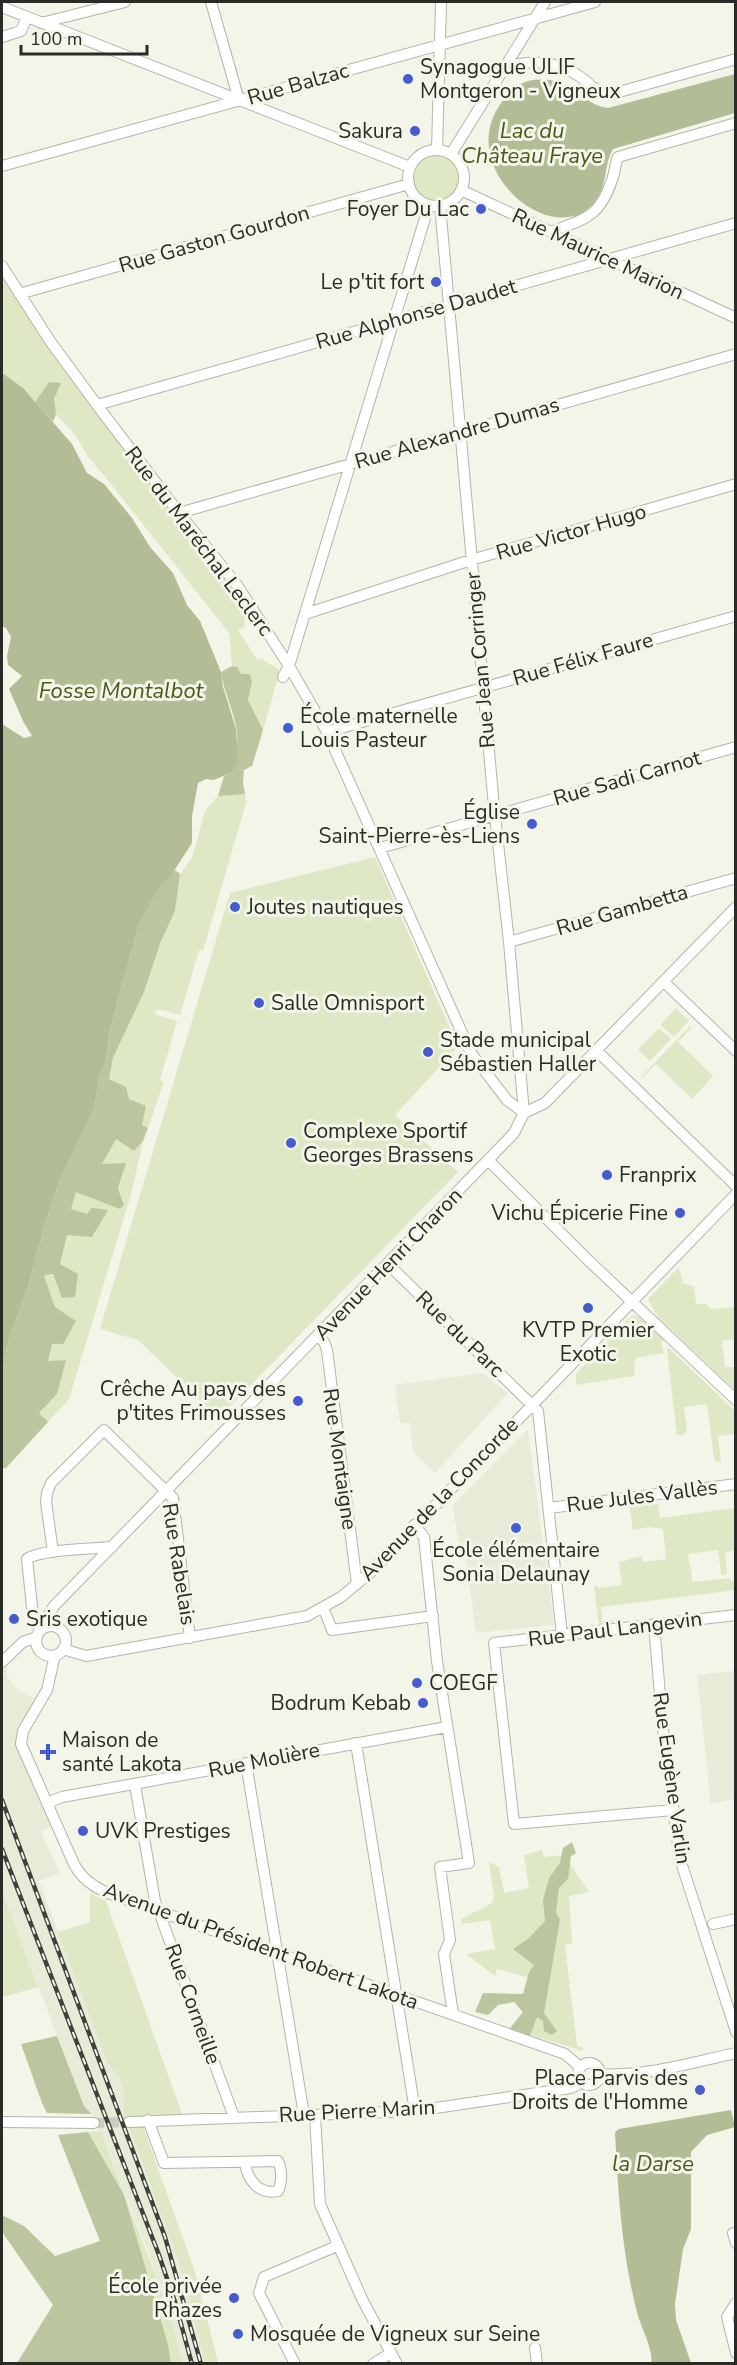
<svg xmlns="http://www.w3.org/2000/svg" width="737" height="2365" viewBox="0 0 737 2365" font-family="'Nunito Sans',sans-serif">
  <rect width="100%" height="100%" fill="#f2f5e8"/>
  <path fill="#e6ecd8" d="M 483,1373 L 508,1393 L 435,1473 L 413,1451 L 410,1423 L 400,1423 L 395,1385 Z
    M 528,1429 L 554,1625 L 476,1633 L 464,1544 L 458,1542 L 453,1505 Z
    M 7,1666 L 7,1675 L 13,1686 L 28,1696 L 38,1698 L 19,1751 L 52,1826 L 41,1832 L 60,1873 L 39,1881 L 108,2064 L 119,2074 L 123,2090 L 124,2114 L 196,2275 L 218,2363 L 182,2363 L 169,2310 L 141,2233 L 91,2111 L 84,2106 L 2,1892 L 2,1670 Z
    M 735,1671 L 735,1799 L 711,1804 L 697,1675 Z"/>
  <path fill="#dee8c5" d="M412 179a24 24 0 1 1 48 0a24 24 0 1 1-48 0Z
    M 2,270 L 105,423 L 249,611 L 245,618 L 244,628 L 238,630 L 257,660 L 262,658 C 266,664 274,665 280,671 L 263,730 L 248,700 L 252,682 L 241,674 L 237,667 L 232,666 L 229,633 L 111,484 L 89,458 L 75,435 L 56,414 L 49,382 L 35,402 L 23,388 L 2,374 Z
    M 245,794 L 246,803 L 203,951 L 199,950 L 180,1015 L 157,1009 L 154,1014 L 177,1021 L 160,1080 L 164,1082 L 148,1128 L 142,1125 L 129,1099 L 109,1079 L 113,1058 L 144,992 L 161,941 L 175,911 L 180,874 L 192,858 L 205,811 L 218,796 Z
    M 375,857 L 458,1047 L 395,1115 L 458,1172 L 219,1418 L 138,1340 L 100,1329 L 230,893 Z
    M 676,1008 L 689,1021 L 674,1037 L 660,1025 Z
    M 690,1026 L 692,1027 L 678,1042 L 713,1076 L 692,1099 L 656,1064 L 642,1078 L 641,1077 Z
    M 659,1028 L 671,1039 L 650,1061 L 638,1050 Z
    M 116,1138 L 134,1151 L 143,1141 L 132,1191 L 69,1399 L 48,1422 L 39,1413 L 57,1394 L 65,1360 L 48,1361 L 55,1307 L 44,1276 L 77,1274 L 60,1264 L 67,1234 L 87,1214 L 71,1209 L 76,1191 L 124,1205 L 118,1188 L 126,1164 L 101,1165 Z
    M 679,1267 L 683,1283 L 694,1287 L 696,1304 L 706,1304 L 711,1309 L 735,1307 L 735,1339 L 722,1341 L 725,1367 L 735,1367 L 735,1390 L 658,1317 L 648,1299 Z
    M 634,1315 L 639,1317 L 664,1340 L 661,1343 L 664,1353 L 635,1358 L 634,1376 L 576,1385 L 576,1374 L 630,1317 Z
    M 669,1348 L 735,1411 L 735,1434 L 718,1436 L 721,1462 L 716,1462 L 714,1458 L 707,1404 L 684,1407 L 687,1430 L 684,1435 L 677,1435 L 667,1350 Z
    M 658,1504 L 660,1518 L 735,1508 L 735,1550 L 725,1553 L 727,1574 L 722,1575 L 721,1572 L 718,1550 L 688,1554 L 693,1582 L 731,1578 L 731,1581 L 735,1581 L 735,1590 L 601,1607 L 602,1621 L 613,1620 L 614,1624 L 599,1625 L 594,1586 L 598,1586 L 599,1588 L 622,1585 L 619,1562 L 642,1556 L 643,1562 L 666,1559 L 663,1529 L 650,1527 L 633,1530 L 630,1507 Z
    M 542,1850 L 544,1857 L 564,1855 L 589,1892 L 569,1896 L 572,1943 L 565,1945 L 577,2046 L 582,2047 L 583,2051 L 524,2033 L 534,1979 L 497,1969 L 495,1976 L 466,1954 L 495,1949 L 490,1920 L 462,1924 L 461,1919 L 491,1904 L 494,1897 L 489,1862 L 499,1867 L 504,1893 L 529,1888 L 524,1855 Z
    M 2,1891 L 38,1987 L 4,1997 L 2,1992 Z
    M 90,1893 L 106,1901 L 182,2114 L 126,2118 L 124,2114 C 123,2091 126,2081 108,2064 L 58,1932 L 90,1922 Z
    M 129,2126 L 143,2126 L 196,2275 L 218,2363 L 206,2363 L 178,2259 Z
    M 100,2131 L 169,2310 L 182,2363 L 171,2363 L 168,2344 L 124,2195 L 88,2132 Z"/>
  <path fill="#bbc69e" d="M 49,382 L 61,383 L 54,399 L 56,414 L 53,422 L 35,402 Z
    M 232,666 L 237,667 L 241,674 L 250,674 L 252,682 L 248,700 L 263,730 L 252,766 L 244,770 L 243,783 L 245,794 L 218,796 L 224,776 L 230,773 C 232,765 237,755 237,746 C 240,721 224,696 221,672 Z
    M 175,870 L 180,874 L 175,911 L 161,941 L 144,992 L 113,1058 L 109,1079 L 126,1087 L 129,1099 L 146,1106 L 142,1125 L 148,1128 L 143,1141 L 134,1151 L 116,1139 L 102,1164 L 126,1163 L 118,1188 L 124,1205 L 120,1209 L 76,1192 L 71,1209 L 87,1214 L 92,1208 L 108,1210 L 92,1237 L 67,1235 L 60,1264 L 78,1274 L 75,1297 L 62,1298 L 53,1274 L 44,1276 L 55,1307 L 76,1321 L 63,1344 L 52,1344 L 48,1361 L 66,1360 L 57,1394 L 39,1413 L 48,1422 L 6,1468 L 2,1468 L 2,1374 L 7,1346 L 28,1286 L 44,1228 L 60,1180 L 94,1109 L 100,1075 L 106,1060 L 110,1030 L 139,924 L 161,885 Z
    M 572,1842 L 576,1853 L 571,1856 L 568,1879 L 559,1888 L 556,1913 L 560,1920 L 544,2013 L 557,2031 L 552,2035 L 544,2031 L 543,2021 L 537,2017 L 530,2036 L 510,2028 L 523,2012 L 514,2002 L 498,2005 L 488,2015 L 475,2012 L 483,1993 L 523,1994 L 529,1972 L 534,1965 L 513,1949 L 528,1939 L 545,1921 L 543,1900 L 549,1878 L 560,1863 L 563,1848 Z
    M 57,2036 L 84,2106 L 92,2114 L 47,2113 L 42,2103 L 21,2044 Z
    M 88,2132 L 124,2195 L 168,2344 L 171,2363 L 17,2363 L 53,2305 L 2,2232 L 2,2215 L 24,2226 L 55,2256 L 100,2241 L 58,2135 Z"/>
  <path fill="#b2bd95" d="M 735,74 L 735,113 L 613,149 C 602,167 610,188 590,207 C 548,246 455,168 501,103 C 509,92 519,82 533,80 C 571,75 582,105 608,108 Z
    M 2,374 L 5,375 L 23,388 L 72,444 L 87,473 L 104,484 L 132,518 L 150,547 L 173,573 L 187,605 L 200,621 L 221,672 L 223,687 L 236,729 L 238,755 L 236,765 L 230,773 L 214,780 L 206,779 L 198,783 L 192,816 L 192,843 L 170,877 L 161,885 L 139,924 L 110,1030 L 106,1060 L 100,1075 L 94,1109 L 60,1180 L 44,1228 L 28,1286 L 7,1346 L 2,1374 L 2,724 L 24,738 L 32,736 L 23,721 L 9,689 L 22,676 L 8,665 L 7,656 L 11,637 L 6,628 L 2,626 Z
    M 731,2110 L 735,2127 L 707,2135 L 691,2152 L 691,2229 L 683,2249 L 675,2304 L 676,2320 L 691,2363 L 651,2363 C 654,2352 642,2329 638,2316 C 622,2257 618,2193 615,2132 L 619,2129 Z"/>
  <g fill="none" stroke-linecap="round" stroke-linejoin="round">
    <path stroke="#cacdc1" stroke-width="10" stroke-dasharray="10 5" stroke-linecap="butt" d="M 94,2123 L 129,2122"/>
    <g stroke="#b2b5a9" stroke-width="12">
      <path id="minor" d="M 211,2 L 239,100
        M 2,7 L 410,167
        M 41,23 L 125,2
        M 2,37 L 21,31 L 27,17
        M 506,67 C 532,60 555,60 579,76 C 585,79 589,85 594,88 C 599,91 607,92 612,94 L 736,59
        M 437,150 L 441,2
        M408 178a28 28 0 1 1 56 0a28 28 0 1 1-56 0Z
        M 451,154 L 545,2
        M 2,166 L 595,2
        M 461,190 L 736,318
        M 440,205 L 494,807 L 509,942 L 524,1113
        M 551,232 C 586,218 599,218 612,180 C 615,172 615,164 618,157 L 736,123
        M 2,266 L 50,341 L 97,405 L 179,513 L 237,585 L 289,666 L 327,732 L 471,1053 L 507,1100 L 524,1113
        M 19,294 L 409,184
        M 97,405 L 736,223
        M 179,513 L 736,354
        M 305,614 L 471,560 L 736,484
        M 283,677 L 289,666 L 429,205
        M 327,732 L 736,616
        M 380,848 L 736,747
        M 509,942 L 736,878
        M 664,982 L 736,1051
        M 597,1051 L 736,1186
        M 488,1160 L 588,1260 L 736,1400
        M 388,1264 L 538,1411 L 562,1635
        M 318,1336 L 324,1342 L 327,1350 L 357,1584
        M 549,1508 L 736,1484
        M 414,1525 L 424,1537 L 437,1661 L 469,1863 L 440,1867 L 450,1940 L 444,1954 L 453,2014
        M 53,1552 L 46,1502 L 47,1493 L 51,1483 L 104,1430 L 173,1498 L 190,1638
        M 323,1607 L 332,1630 L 433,1616
        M 654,1624 L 664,1742 L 680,1859 L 736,2032
        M36 1641a15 15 0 1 1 30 0a15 15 0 1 1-30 0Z
        M 43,1628 L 44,1622 L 54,1606 L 488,1160 L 514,1133 L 524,1113 L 545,1103 L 736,907
        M 40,1631 L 33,1616 L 27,1559 C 41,1549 93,1549 112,1547
        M 63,1649 L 86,1656 L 307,1616 L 341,1597 L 371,1572 L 736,1194
        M 55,1655 L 47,1690 L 23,1731 L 21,1744 L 74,1864 C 87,1890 115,1895 141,1905 L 565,2054 L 580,2067
        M 2,1662 L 23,1642 L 37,1637
        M 356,1743 L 415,2111
        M 246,1763 L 304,2115
        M 135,1785 L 155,1901 L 234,2117
        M 47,1803 L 62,1797 L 447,1727
        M 673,1810 L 514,1824 L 494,1643 L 736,1615
        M 713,1924 L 736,1919
        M578 2074a11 11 0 1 1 22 0a11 11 0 1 1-22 0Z
        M 601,2074 C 645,2077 693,2062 736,2053
        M 315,2115 L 320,2204 L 363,2301 L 397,2364
        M 148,2120 L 164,2163 L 278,2161 C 282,2169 282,2183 278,2191 C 259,2195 247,2180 245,2162
        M 2,2122 L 94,2123
        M 129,2122 L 415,2111 L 571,2088 L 582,2082
        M 733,2233 L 736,2243
        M 736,2303 L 727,2317 L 736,2353
        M 535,2348 L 537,2364
        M 295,2364 L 259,2293 L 264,2277 L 337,2246
        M 373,2364 L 391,2353"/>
    </g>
    <use href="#minor" stroke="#fff" stroke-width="10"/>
    <g stroke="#3f413b" stroke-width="4.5">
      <path id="rail" d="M 2,1800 L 165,2237 L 201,2364
        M 2,1849 L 159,2255 L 175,2302 L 192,2364"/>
    </g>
    <use href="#rail" stroke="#f2f5e8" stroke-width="2" stroke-dasharray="7" stroke-linecap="butt"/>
  </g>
  <g fill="#445ccf" stroke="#f2f5e8" stroke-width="2">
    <circle cx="408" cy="79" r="6"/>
    <circle cx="415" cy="131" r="6"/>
    <circle cx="481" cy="209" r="6"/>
    <circle cx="436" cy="282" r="6"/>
    <circle cx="288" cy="728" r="6"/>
    <circle cx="532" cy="824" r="6"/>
    <circle cx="235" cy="907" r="6"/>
    <circle cx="259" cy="1003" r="6"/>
    <circle cx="428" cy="1052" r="6"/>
    <circle cx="291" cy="1143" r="6"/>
    <circle cx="607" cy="1175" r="6"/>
    <circle cx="680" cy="1213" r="6"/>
    <circle cx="588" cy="1308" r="6"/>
    <circle cx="298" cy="1401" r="6"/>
    <circle cx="516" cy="1528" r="6"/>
    <circle cx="14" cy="1619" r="6"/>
    <circle cx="417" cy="1683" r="6"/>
    <circle cx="423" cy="1703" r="6"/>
    <path d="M45 1743h6v6h6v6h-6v6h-6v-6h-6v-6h6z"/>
    <circle cx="83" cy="1831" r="6"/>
    <circle cx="700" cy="2090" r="6"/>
    <circle cx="234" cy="2298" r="6"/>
    <circle cx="238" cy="2334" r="6"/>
  </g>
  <g text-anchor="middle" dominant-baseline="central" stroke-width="6" stroke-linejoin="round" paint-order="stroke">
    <g font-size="21" fill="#292b26" stroke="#f2f5e8" text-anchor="start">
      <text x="420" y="67">Synagogue ULIF<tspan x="420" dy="24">Montgeron - Vigneux</tspan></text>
      <text x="403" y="131" text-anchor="end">Sakura</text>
      <text x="469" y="209" text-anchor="end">Foyer Du Lac</text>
      <text x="424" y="282" text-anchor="end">Le p'tit fort</text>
      <text x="300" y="716">École maternelle<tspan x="300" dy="24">Louis Pasteur</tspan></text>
      <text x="520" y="812" text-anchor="end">Église<tspan x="520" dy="24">Saint-Pierre-ès-Liens</tspan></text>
      <text x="247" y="907">Joutes nautiques</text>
      <text x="271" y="1003">Salle Omnisport</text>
      <text x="440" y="1040">Stade municipal<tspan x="440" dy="24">Sébastien Haller</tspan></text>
      <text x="303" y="1131">Complexe Sportif<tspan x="303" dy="24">Georges Brassens</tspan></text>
      <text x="619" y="1175">Franprix</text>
      <text x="668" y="1213" text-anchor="end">Vichu Épicerie Fine</text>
      <text x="588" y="1330" text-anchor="middle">KVTP Premier<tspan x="588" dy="24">Exotic</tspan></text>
      <text x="286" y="1389" text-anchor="end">Crêche Au pays des<tspan x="286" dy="24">p'tites Frimousses</tspan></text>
      <text x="516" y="1550" text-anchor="middle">École élémentaire<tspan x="516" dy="24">Sonia Delaunay</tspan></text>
      <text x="26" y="1619">Sris exotique</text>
      <text x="429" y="1683">COEGF</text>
      <text x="411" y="1703" text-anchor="end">Bodrum Kebab</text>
      <text x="62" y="1740">Maison de<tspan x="62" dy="24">santé Lakota</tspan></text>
      <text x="95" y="1831">UVK Prestiges</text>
      <text x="688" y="2078" text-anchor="end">Place Parvis des<tspan x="688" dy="24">Droits de l'Homme</tspan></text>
      <text x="222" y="2286" text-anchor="end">École privée<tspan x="222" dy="24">Rhazes</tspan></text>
      <text x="250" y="2334">Mosquée de Vigneux sur Seine</text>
    </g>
    <g font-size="21" fill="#292b26" stroke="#f2f5e8">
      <text transform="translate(298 84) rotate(-16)">Rue Balzac</text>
      <text transform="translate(214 239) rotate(-16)">Rue Gaston Gourdon</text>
      <text transform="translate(598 254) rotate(25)">Rue Maurice Marion</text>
      <text transform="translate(416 314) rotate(-16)">Rue Alphonse Daudet</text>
      <text transform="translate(457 433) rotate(-16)">Rue Alexandre Dumas</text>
      <text transform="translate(571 532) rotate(-16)">Rue Victor Hugo</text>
      <text transform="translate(199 541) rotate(53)">Rue du Maréchal Leclerc</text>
      <text transform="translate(583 659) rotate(-16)">Rue Félix Faure</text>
      <text transform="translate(480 660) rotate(-95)">Rue Jean Corringer</text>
      <text transform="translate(627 778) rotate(-16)">Rue Sadi Carnot</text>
      <text transform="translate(622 910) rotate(-16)">Rue Gambetta</text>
      <text transform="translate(388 1264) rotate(-46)">Avenue Henri Charon</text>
      <text transform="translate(460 1334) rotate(44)">Rue du Parc</text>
      <text transform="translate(340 1459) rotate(82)">Rue Montaigne</text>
      <text transform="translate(642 1496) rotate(-7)">Rue Jules Vallès</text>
      <text transform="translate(439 1499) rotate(-46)">Avenue de la Concorde</text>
      <text transform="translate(179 1564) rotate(81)">Rue Rabelais</text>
      <text transform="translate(615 1629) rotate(-7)">Rue Paul Langevin</text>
      <text transform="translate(264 1760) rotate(-11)">Rue Molière</text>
      <text transform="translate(672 1778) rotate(82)">Rue Eugène Varlin</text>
      <text transform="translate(261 1946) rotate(20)">Avenue du Président Robert Lakota</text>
      <text transform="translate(193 2004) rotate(70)">Rue Corneille</text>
      <text transform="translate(357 2111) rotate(-3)">Rue Pierre Marin</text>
    </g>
    <g font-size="22" font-style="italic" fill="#4c591b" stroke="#f2f5e8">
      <text x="532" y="131">Lac du<tspan x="532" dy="25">Château Fraye</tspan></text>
      <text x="121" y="691">Fosse Montalbot</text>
      <text x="653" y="2164">la Darse</text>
    </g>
  </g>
  <rect width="737" height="2365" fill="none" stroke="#292b26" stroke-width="6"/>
  <path d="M21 45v9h126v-9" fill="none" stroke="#292b26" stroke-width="3"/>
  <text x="30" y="45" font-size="18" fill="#292b26" stroke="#f2f5e8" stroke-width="4.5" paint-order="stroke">100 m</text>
</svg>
